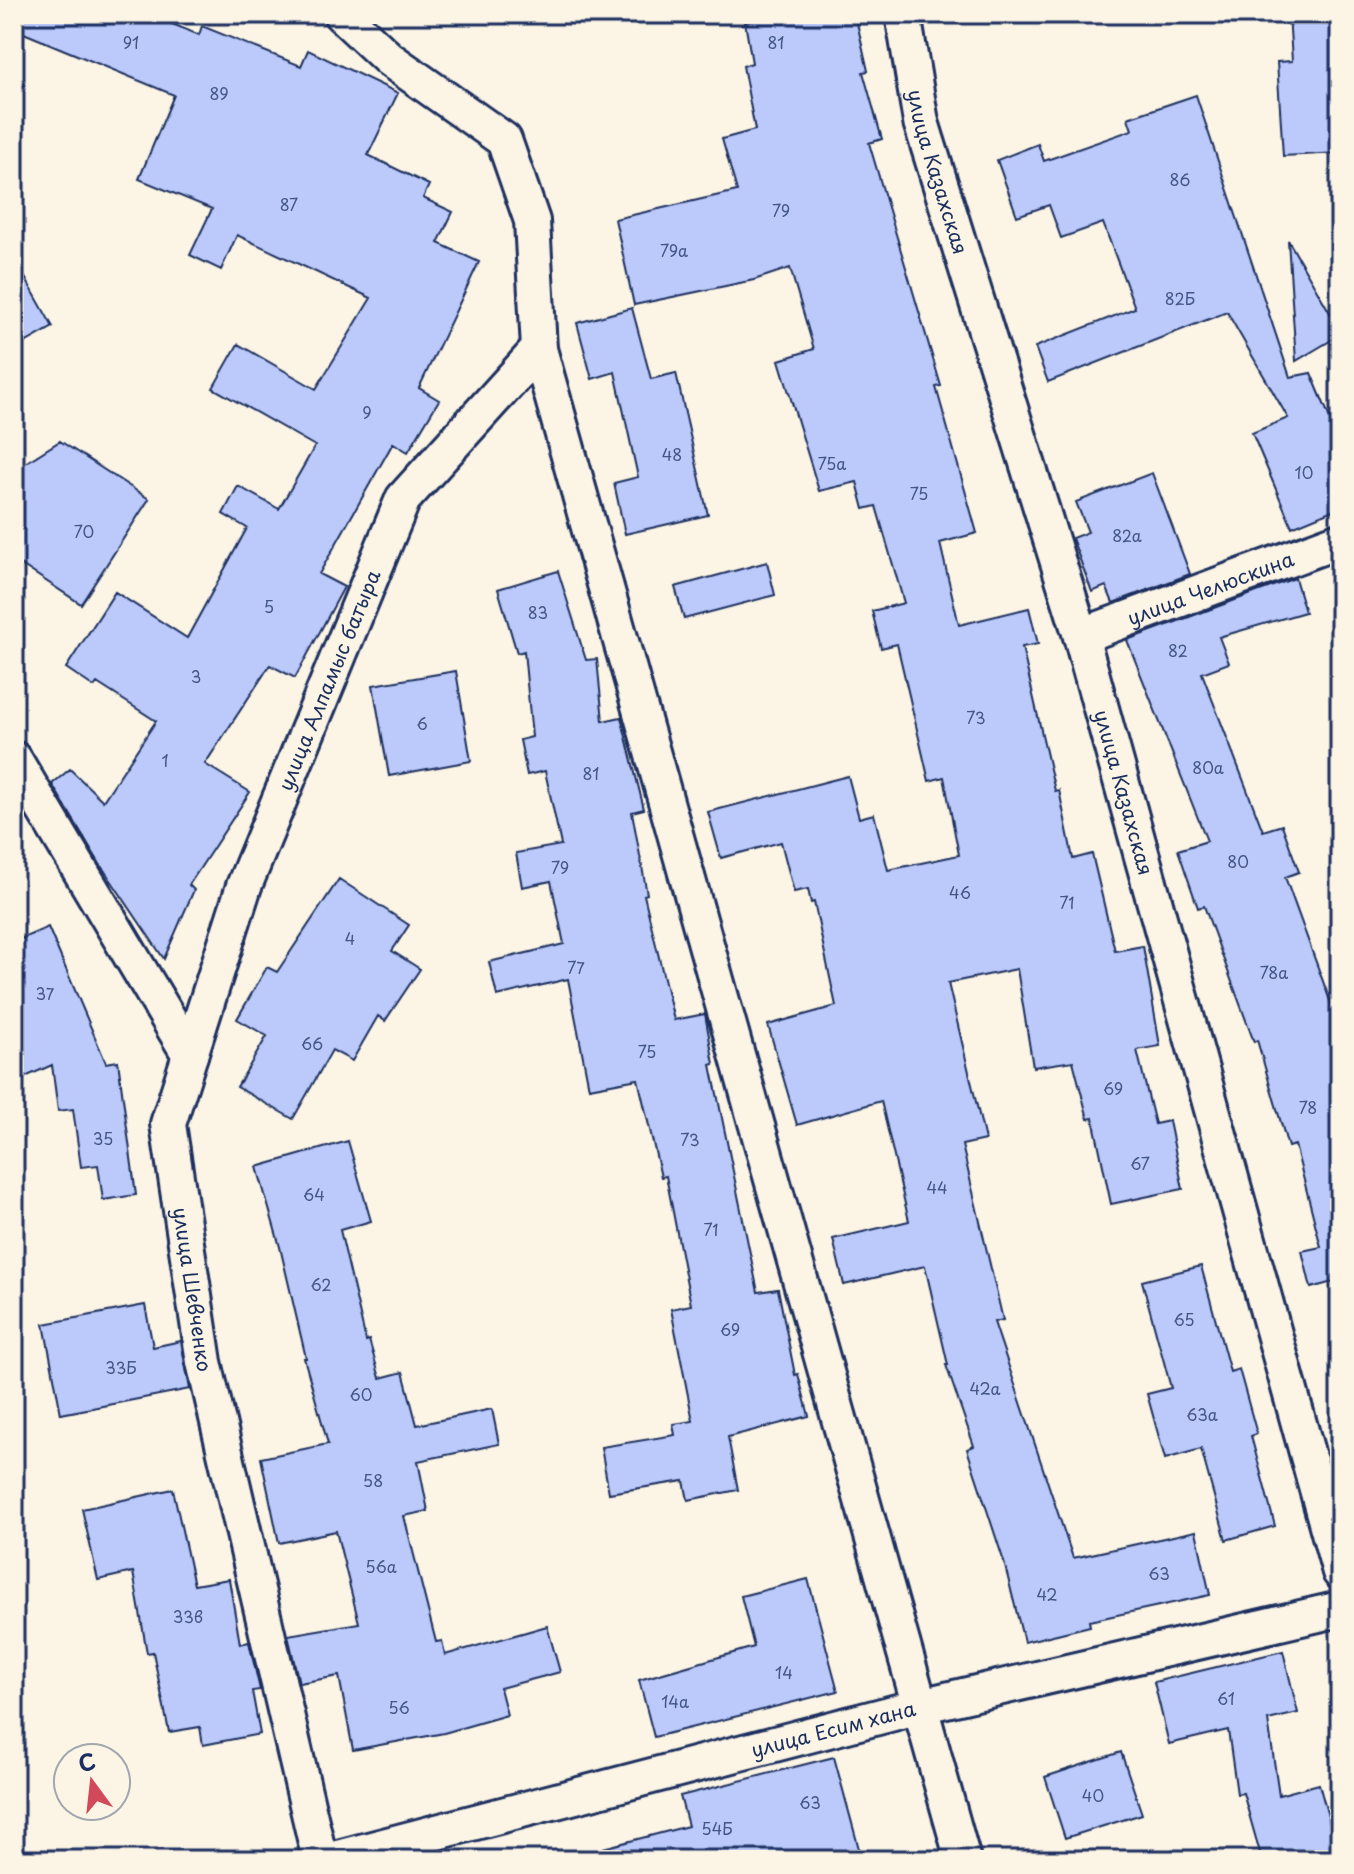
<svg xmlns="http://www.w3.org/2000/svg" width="1354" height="1874" viewBox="0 0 1354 1874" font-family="'Playpen Sans',sans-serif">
  <rect width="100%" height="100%" fill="#fcf5e5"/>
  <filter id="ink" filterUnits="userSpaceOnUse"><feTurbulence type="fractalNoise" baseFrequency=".0125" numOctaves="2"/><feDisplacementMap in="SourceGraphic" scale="16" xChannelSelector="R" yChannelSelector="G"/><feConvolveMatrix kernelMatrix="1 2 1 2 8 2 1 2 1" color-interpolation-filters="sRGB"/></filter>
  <g filter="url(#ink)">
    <path fill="#bbcafa" stroke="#1b2f5e" stroke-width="2" d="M 14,14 L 148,14 L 199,35 L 202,26 L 301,66 L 308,50 L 398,93 L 368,155 L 429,185 L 423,198 L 453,212 L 438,243 L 479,262 L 419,388 L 439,400 L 408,452 L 393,443 L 319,574 L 344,587 L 295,678 L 270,665 L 205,764 L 250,792 L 189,885 L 194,890 L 164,959 L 100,864 L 52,784 L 70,769 L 103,801 L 156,721 L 97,683 L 94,687 L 66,668 L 115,592 L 187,638 L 247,528 L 223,514 L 238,486 L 279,509 L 315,446 L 213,388 L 238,344 L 316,389 L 371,298 L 237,235 L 221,270 L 190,255 L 212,209 L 139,179 L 174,95 L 14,29 Z
      M 786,14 L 855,14 L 868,71 L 863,72 L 882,139 L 869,143 L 941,386 L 936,387 L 977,533 L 940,543 L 959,625 L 1029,608 L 1038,644 L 1022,647 L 1055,791 L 1059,790 L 1073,859 L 1092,854 L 1115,951 L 1143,946 L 1160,1046 L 1137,1050 L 1155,1124 L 1169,1121 L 1183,1189 L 1111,1204 L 1093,1118 L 1088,1119 L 1073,1061 L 1033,1067 L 1017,969 L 948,983 L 985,1140 L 962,1145 L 1003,1320 L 994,1322 L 1073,1558 L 1196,1531 L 1210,1595 L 1089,1621 L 1090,1626 L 1024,1642 L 1004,1562 L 967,1449 L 974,1446 L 946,1365 L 948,1365 L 925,1266 L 844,1285 L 833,1239 L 909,1221 L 881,1101 L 797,1125 L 768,1025 L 836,1006 L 814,902 L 811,903 L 808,889 L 794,892 L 781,842 L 721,858 L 708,812 L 848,776 L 859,818 L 874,814 L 888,870 L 959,855 L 944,777 L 929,781 L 897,644 L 881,648 L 872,611 L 904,603 L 876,506 L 864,509 L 857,482 L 819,491 L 779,360 L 814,349 L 790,268 L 754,280 L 634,305 L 615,219 L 737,191 L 722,139 L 755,130 L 743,66 L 752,63 L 745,22 Z
      M 1289,14 L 1340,14 L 1340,153 L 1283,156 L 1277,62 L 1292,61 Z
      M 1196,95 L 1290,377 L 1311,373 L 1340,442 L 1340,507 L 1292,527 L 1252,433 L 1288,418 L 1227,312 L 1048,382 L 1035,347 L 1135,308 L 1103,223 L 1061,238 L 1049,205 L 1017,216 L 997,160 L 1038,144 L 1044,161 L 1132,130 L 1128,118 Z
      M 1288,240 L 1340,330 L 1340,335 L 1296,361 Z
      M 14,258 L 53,327 L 14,349 Z
      M 632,308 L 651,379 L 676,373 L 708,515 L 625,534 L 614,483 L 638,477 L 615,372 L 592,379 L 577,323 Z
      M 60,441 L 149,499 L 81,604 L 14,560 L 14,470 Z
      M 1152,473 L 1190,574 L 1113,603 L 1106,586 L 1092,592 L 1072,538 L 1088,532 L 1076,502 Z
      M 767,562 L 775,595 L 684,619 L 675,587 Z
      M 558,571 L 586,660 L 597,659 L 603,721 L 621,717 L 644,809 L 632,812 L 647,894 L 644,895 L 674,1020 L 705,1014 L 714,1064 L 711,1065 L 758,1292 L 778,1289 L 795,1375 L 798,1374 L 809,1416 L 728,1437 L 738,1490 L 688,1500 L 684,1481 L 609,1493 L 601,1447 L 675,1435 L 673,1424 L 693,1421 L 671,1309 L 691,1305 L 666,1176 L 661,1177 L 638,1079 L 589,1088 L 568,979 L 497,996 L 489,962 L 564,944 L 551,881 L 522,887 L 516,853 L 561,845 L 545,771 L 527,775 L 520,740 L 532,737 L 524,651 L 517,653 L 498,589 Z
      M 1295,578 L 1305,612 L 1219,637 L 1229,663 L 1202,673 L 1263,831 L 1282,825 L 1299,872 L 1285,877 L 1340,1028 L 1340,1280 L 1311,1288 L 1302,1251 L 1321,1247 L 1295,1145 L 1288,1147 L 1257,1040 L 1254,1042 L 1204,906 L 1198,908 L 1178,850 L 1207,841 L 1127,640 Z
      M 456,671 L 471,761 L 389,776 L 373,685 Z
      M 339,879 L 409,925 L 392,951 L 420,969 L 385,1021 L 378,1016 L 352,1061 L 332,1050 L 293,1119 L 237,1087 L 267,1036 L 237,1019 L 267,967 L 277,972 Z
      M 48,927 L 106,1063 L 118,1061 L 136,1195 L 103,1200 L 98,1165 L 81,1167 L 73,1109 L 58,1111 L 52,1065 L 14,1082 L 14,942 Z
      M 348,1141 L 371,1221 L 340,1230 L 366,1341 L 369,1340 L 380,1378 L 403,1372 L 417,1425 L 492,1409 L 499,1444 L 418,1461 L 428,1511 L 404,1516 L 436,1642 L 442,1641 L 445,1655 L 547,1626 L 560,1672 L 500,1688 L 507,1715 L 444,1733 L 353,1750 L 339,1676 L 299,1683 L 288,1635 L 359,1623 L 336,1531 L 279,1543 L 261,1458 L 328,1444 L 304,1358 L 306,1358 L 280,1247 L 257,1167 Z
      M 1201,1266 L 1230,1372 L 1239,1369 L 1257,1434 L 1251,1436 L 1275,1526 L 1226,1540 L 1201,1449 L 1165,1459 L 1147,1394 L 1171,1388 L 1142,1281 Z
      M 145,1305 L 153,1347 L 181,1341 L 190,1389 L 61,1414 L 44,1324 Z
      M 173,1489 L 194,1585 L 229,1579 L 240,1644 L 249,1642 L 260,1690 L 252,1691 L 260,1734 L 203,1745 L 200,1727 L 169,1732 L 153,1652 L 147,1653 L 133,1572 L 98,1580 L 82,1509 Z
      M 808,1579 L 838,1691 L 654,1737 L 639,1680 L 754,1647 L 741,1596 Z
      M 1283,1651 L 1298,1713 L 1268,1720 L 1279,1795 L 1319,1784 L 1340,1860 L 1262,1860 L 1243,1793 L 1237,1794 L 1228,1730 L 1169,1744 L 1154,1682 Z
      M 1121,1752 L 1142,1814 L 1065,1838 L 1045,1777 Z
      M 834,1757 L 862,1860 L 605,1860 L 603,1848 L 688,1826 L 680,1796 Z"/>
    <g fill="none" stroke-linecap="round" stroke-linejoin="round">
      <g stroke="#1b2f5e" stroke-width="40">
        <g id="street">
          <path d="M 341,14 L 389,59 L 504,140 L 532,221 L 539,349 L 963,1860"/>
          <path id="s1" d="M 903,14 L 921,122 L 1081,636 L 1340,1572"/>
          <path id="s2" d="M 1081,636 L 1340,540"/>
          <path id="s3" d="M 14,759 L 190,1055 L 168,1124 L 204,1362 L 320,1860"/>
          <path id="s4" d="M 190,1055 L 244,886 L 403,499 L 539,349"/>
          <path id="s5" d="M 330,1860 L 920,1706 L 1340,1609"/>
        </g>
      </g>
      <use href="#street" stroke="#fcf5e5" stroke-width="34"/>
    </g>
  </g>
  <g text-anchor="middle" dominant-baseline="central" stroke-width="7" stroke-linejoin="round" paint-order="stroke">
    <g font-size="16" fill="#435685">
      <text x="131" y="42">91</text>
      <text x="776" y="42">81</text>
      <text x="219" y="93">89</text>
      <text x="1180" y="179">86</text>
      <text x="289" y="204">87</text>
      <text x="781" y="210">79</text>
      <text x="674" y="250">79а</text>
      <text x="1180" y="298">82Б</text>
      <text x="367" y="412">9</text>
      <text x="672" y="454">48</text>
      <text x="832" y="463">75а</text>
      <text x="1304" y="472">10</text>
      <text x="919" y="493">75</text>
      <text x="84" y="531">70</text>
      <text x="1127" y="535">82а</text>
      <text x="269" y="606">5</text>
      <text x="538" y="612">83</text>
      <text x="1178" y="650">82</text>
      <text x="196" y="676">3</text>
      <text x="976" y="717">73</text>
      <text x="422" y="723">6</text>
      <text x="165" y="760">1</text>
      <text x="1208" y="767">80а</text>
      <text x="591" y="773">81</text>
      <text x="1238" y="861">80</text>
      <text x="560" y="867">79</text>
      <text x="960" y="892">46</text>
      <text x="1067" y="902">71</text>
      <text x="350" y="938">4</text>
      <text x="576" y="967">77</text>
      <text x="1274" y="972">78а</text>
      <text x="45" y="993">37</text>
      <text x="312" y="1043">66</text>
      <text x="647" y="1051">75</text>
      <text x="1113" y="1088">69</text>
      <text x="1308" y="1107">78</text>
      <text x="103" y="1138">35</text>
      <text x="690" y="1139">73</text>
      <text x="1140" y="1163">67</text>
      <text x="937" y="1187">44</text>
      <text x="314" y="1194">64</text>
      <text x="711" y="1229">71</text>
      <text x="321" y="1284">62</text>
      <text x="1184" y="1319">65</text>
      <text x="730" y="1329">69</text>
      <text x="121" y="1367">33Б</text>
      <text x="985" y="1388">42а</text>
      <text x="361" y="1394">60</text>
      <text x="1202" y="1414">63а</text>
      <text x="373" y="1480">58</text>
      <text x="381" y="1566">56а</text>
      <text x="1159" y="1573">63</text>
      <text x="1047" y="1594">42</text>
      <text x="188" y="1616">33в</text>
      <text x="784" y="1672">14</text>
      <text x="1226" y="1698">61</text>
      <text x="675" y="1701">14а</text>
      <text x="399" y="1707">56</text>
      <text x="1093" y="1795">40</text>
      <text x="810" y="1802">63</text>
      <text x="717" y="1828">54Б</text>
    </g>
    <g font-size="20" fill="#1b2f5e" stroke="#fcf5e5">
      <text stroke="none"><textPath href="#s1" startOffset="162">улица Казахская</textPath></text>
      <text stroke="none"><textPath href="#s2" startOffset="138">улица Челюскина</textPath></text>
      <text stroke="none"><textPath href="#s4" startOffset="400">улица Алпамыс батыра</textPath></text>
      <text stroke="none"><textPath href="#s1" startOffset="810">улица Казахская</textPath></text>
      <text stroke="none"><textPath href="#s3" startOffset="584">улица Шевченко</textPath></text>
      <text stroke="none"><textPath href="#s5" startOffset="520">улица Есим хана</textPath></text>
    </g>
  </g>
  <rect width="1354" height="1874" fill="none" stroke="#fcf5e5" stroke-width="48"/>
  <rect x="24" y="24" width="1306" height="1826" fill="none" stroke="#1b2f5e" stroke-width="3" filter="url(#ink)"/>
  <g transform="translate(92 1782) rotate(345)"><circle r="38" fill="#fcf5e5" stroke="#a2a6af" stroke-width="2"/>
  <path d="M0-6L14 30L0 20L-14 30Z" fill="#d1495b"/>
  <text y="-12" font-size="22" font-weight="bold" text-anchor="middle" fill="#1b2f5e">С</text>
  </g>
</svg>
